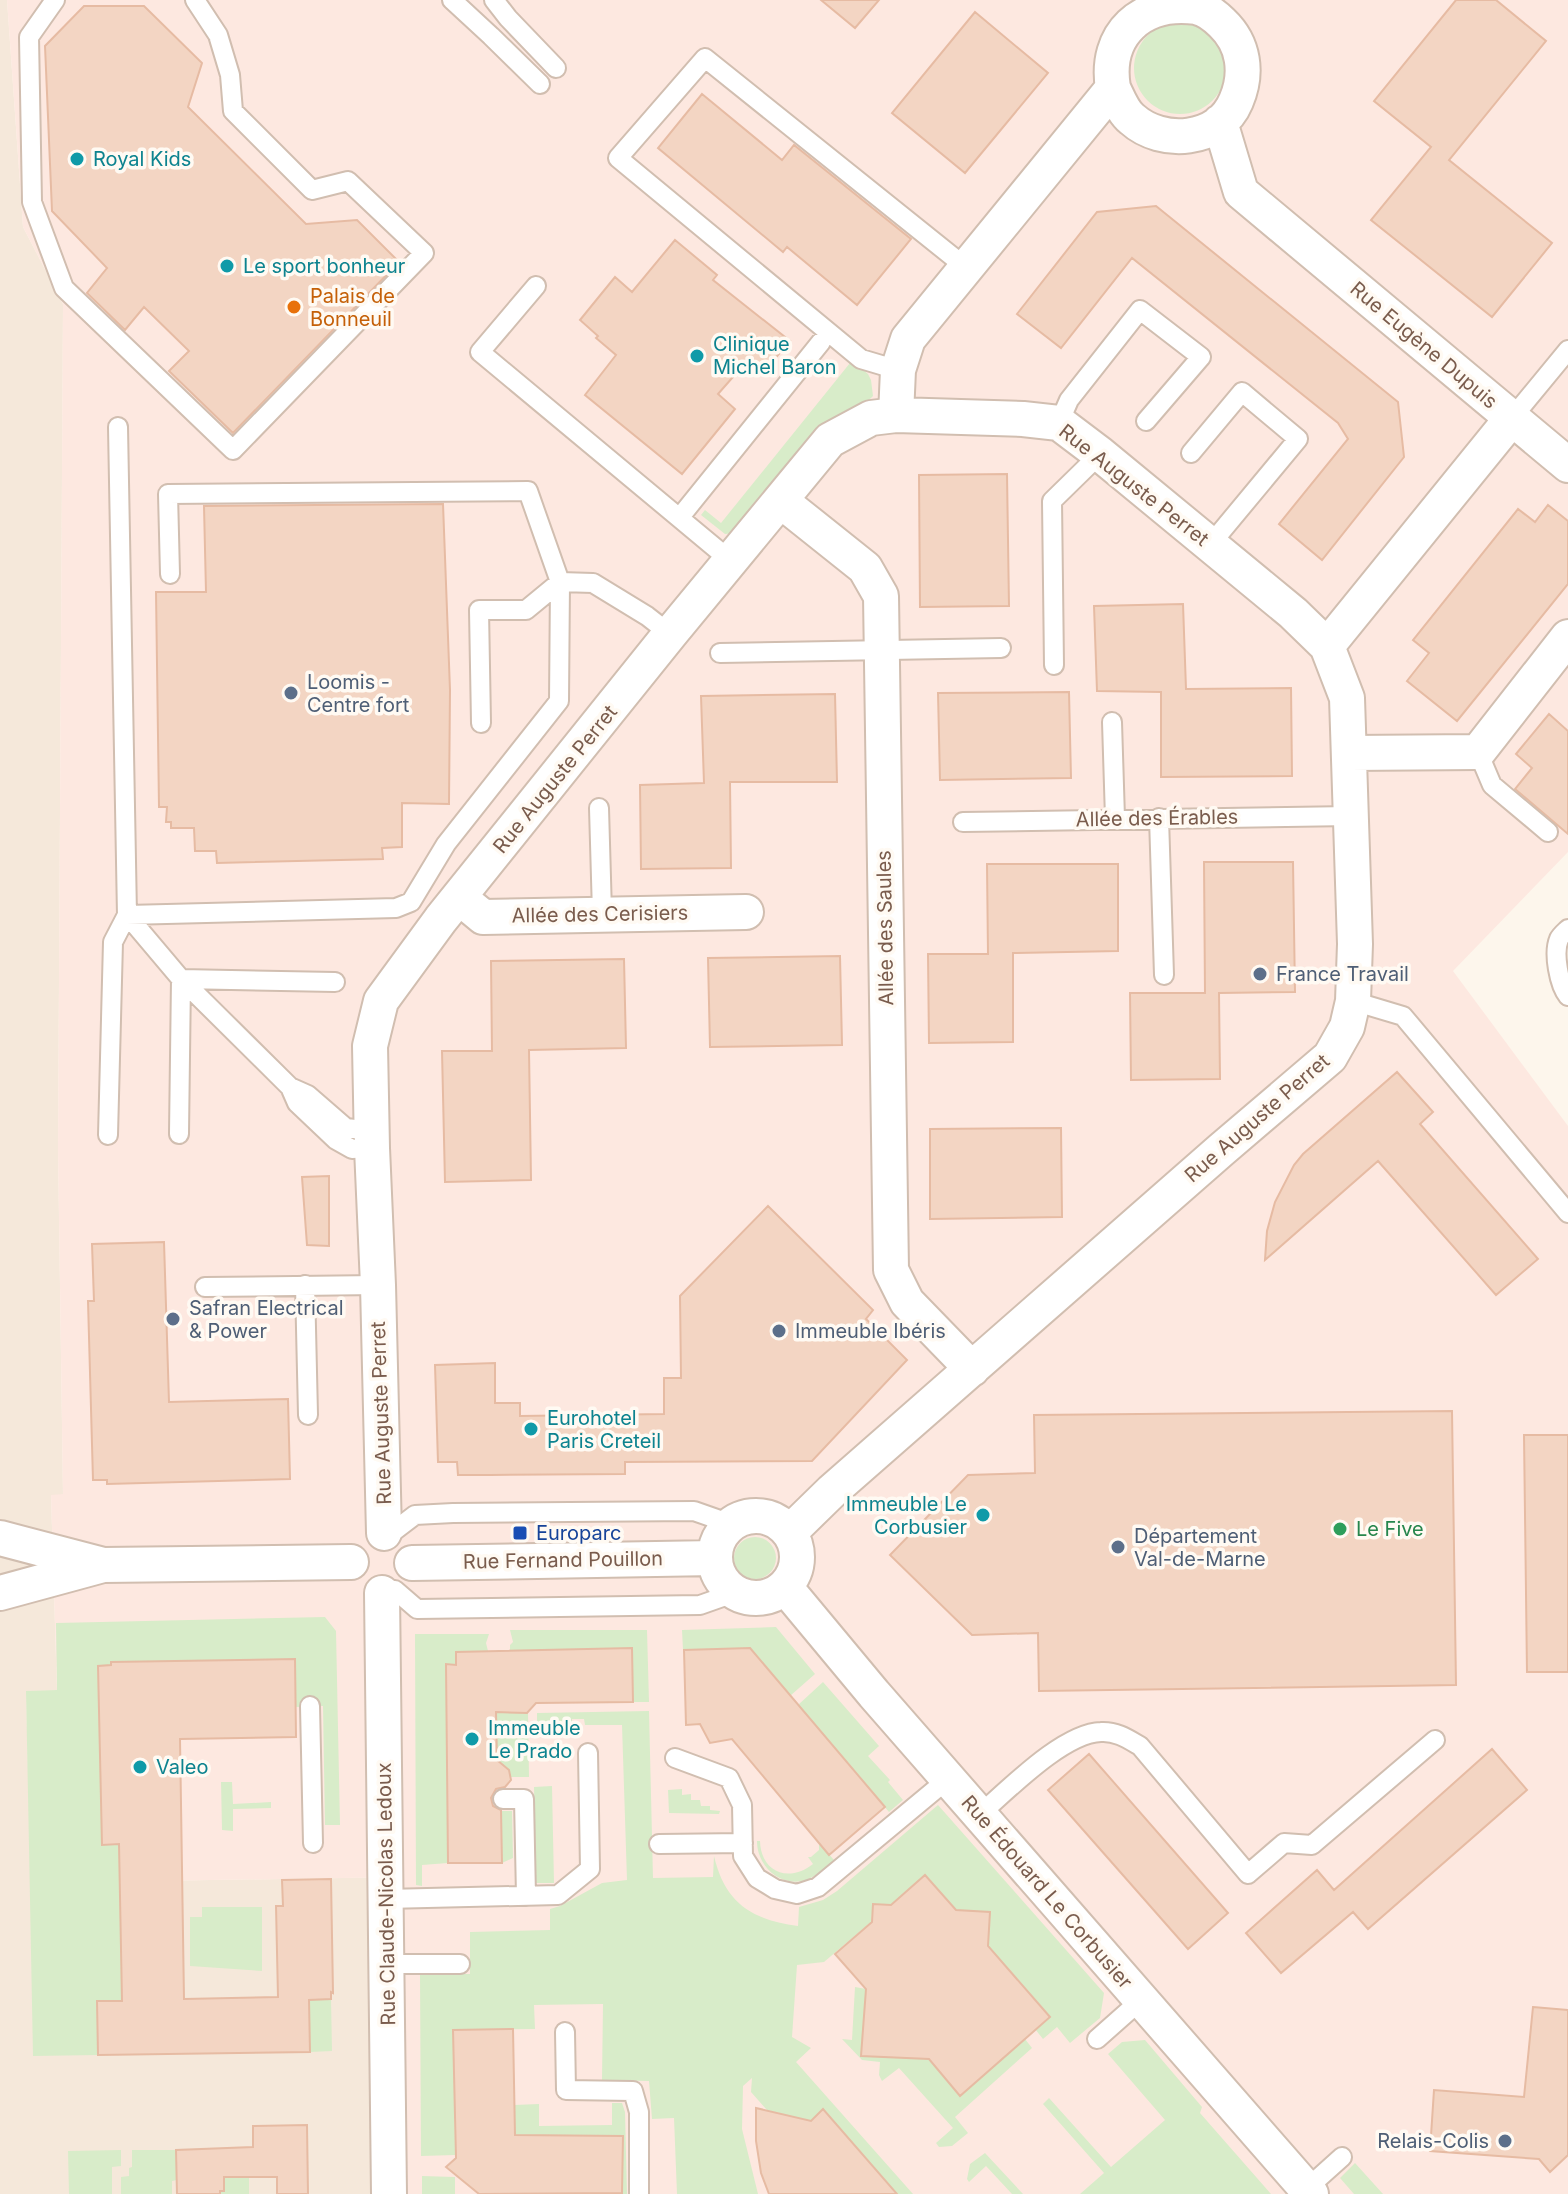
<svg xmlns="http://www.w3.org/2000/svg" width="1568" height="2194" viewBox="0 0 1568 2194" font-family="Inter,sans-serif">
  <rect width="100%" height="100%" fill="#fdf6ec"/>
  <path fill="#f5e8da" d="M 0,0 L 7,0 L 23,227 L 63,304 L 58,1148 L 63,1495 L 51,1495 L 57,1691 L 26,1692 L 31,1883 L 402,1877 L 405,2194 L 0,2194 Z"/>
  <path fill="#fde8e0" d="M 7,0 L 1568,0 L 1568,852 L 1453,971 L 1568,1126 L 1568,2194 L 405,2194 L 402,1877 L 31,1883 L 26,1691 L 57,1690 L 51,1495 L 63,1494 L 58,1148 L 63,304 L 23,227 Z"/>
  <path fill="#d8ecc9" d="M1134 68a46 46 0 1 1 92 0a46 46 0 1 1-92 0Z
    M 815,330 L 868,374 L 871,380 L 873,396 L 735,533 L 725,534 L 701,515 L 705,510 L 721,523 L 850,363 L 813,333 Z
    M734 1558a21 21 0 1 1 42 0a21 21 0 1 1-42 0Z
    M 325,1617 L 336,1631 L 340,1825 L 325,1825 L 323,1706 L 296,1707 L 294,1659 L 112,1662 L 111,1665 L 98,1666 L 102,1844 L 119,1844 L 122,2001 L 98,2001 L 98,2055 L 33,2056 L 26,1691 L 57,1690 L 56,1623 Z
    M 776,1627 L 815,1674 L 790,1696 L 750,1648 L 683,1650 L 682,1630 Z
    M 510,1630 L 647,1630 L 649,1702 L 633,1702 L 632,1648 L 510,1651 L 510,1645 L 513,1642 Z
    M 415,1634 L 489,1634 L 486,1643 L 488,1651 L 456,1652 L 456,1665 L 446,1665 L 448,1863 L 422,1865 L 422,1886 L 416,1885 Z
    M 823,1682 L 879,1746 L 868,1756 L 890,1780 L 888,1782 L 903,1800 L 889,1812 L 798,1705 Z
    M 496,1706 L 528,1712 L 529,1777 L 510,1777 L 497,1765 Z
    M 649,1711 L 653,1878 L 713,1877 L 714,1856 C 725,1903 752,1920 798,1926 L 799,1907 L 823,1900 L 837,1891 L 938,1805 L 1104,1993 L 1100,2018 L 1070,2043 L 1057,2027 L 1043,2039 L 1035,2029 L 1050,2016 L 988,1946 L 989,1913 L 956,1910 L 925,1875 L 891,1905 L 873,1904 L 871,1922 L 824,1962 L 797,1965 L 792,2037 L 811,2048 L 796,2062 L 913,2194 L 897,2194 L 823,2110 L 811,2121 L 767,2110 L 751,2092 L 752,2078 L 743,2086 L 742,2129 L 758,2194 L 677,2194 L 674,2118 L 652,2119 L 649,2081 L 602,2080 L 603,2004 L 534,2005 L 535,2029 L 454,2030 L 455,2155 L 421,2156 L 420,1974 L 470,1974 L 470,1932 L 550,1930 L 550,1909 L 560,1906 L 602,1883 L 627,1880 L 622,1725 L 585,1725 L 584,1719 L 572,1719 L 572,1733 L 537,1733 L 537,1713 Z
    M 221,1782 L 232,1782 L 233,1804 L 271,1802 L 271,1808 L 233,1809 L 233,1831 L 222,1830 Z
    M 552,1786 L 554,1883 L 536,1883 L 534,1787 Z
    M 682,1789 L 682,1795 L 691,1794 L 691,1800 L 700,1800 L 701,1806 L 710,1806 L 710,1810 L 720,1811 L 719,1814 L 669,1813 L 668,1790 Z
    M 501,1811 L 512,1811 L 513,1858 L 502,1863 Z
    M 757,1841 L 760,1841 C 761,1873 789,1883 813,1864 L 808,1857 L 811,1857 L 819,1850 L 819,1843 L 834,1860 C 826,1867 817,1876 806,1880 C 780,1888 757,1866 757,1841 Z
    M 202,1907 L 262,1907 L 262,1971 L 190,1966 L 190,1917 L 202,1917 Z
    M 855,1987 L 866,1989 L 861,2056 L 929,2059 L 960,2096 L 1025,2039 L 1032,2048 L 955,2117 L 968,2133 L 952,2146 L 939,2147 L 936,2143 L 953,2128 L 899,2068 L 882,2081 L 879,2075 L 880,2062 L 862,2060 L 842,2039 L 852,2040 Z
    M 331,1999 L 332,2051 L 310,2052 L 309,2000 Z
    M 1145,2040 L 1202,2107 L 1200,2113 L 1271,2194 L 1080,2194 L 1104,2173 L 1043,2104 L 1049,2098 L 1111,2167 L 1165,2120 L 1108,2054 L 1122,2042 Z
    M 612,2103 L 622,2103 L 625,2112 L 627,2194 L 592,2194 L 622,2193 L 623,2136 L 515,2135 L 514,2105 L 539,2104 L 539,2126 L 612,2125 Z
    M 121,2150 L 121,2166 L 112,2167 L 112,2194 L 69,2194 L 68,2151 Z
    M 132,2150 L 176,2150 L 177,2180 L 172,2181 L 172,2194 L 121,2194 L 121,2177 L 129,2176 L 129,2168 L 132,2167 Z
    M 985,2153 L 1023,2194 L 1012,2194 L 986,2166 L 969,2182 L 967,2179 L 970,2164 Z
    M 1355,2163 L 1383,2194 L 1354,2194 L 1340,2178 Z
    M 422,2176 L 455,2177 L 455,2194 L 422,2194 Z
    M 224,2177 L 249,2177 L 249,2194 L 220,2194 L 220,2191 L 224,2190 Z"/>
  <path fill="#f3d5c3" stroke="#e6bba3" stroke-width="2" d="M 821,0 L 879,0 L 855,28 Z
    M 1456,0 L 1496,0 L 1546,41 L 1449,160 L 1552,243 L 1492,317 L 1371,220 L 1431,147 L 1374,101 Z
    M 84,6 L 144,6 L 202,63 L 188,107 L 306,224 L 357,220 L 399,262 L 233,433 L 169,371 L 189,351 L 144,307 L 125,330 L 87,293 L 107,268 L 52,211 L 45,46 Z
    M 975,12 L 1048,73 L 965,173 L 892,113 Z
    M 702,94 L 782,160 L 794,145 L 911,239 L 857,305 L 787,247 L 783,252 L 658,148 Z
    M 1156,206 L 1398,402 L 1404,457 L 1322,560 L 1279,524 L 1348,439 L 1338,423 L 1132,258 L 1061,348 L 1017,314 L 1097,212 Z
    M 675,240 L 717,275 L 713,280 L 790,341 L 762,374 L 747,361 L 718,394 L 735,409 L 682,474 L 585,395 L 616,355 L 596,338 L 598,336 L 580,320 L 615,277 L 632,292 Z
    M 1007,474 L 1009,606 L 920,607 L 919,475 Z
    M 443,504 L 450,690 L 449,804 L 402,803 L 402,847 L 382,848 L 383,859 L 217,863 L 216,851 L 195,851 L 194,828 L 171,828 L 171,822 L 166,822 L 167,807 L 159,807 L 156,592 L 206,592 L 204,506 Z
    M 1548,505 L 1568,521 L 1568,584 L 1457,721 L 1407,681 L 1429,653 L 1413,640 L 1518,509 L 1535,522 Z
    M 1183,604 L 1186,689 L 1291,688 L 1292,776 L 1161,777 L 1161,692 L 1097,691 L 1094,606 Z
    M 1069,692 L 1071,778 L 940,780 L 938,693 Z
    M 835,694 L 837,782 L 730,782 L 731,868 L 641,869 L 640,785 L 704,783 L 701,696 Z
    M 1549,714 L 1568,731 L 1568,834 L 1515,789 L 1532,768 L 1516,754 Z
    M 1204,862 L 1293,862 L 1295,992 L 1219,993 L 1220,1079 L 1131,1080 L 1130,993 L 1205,993 Z
    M 987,864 L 1118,864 L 1118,951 L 1013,953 L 1013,1042 L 929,1043 L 928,954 L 988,954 Z
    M 840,956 L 842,1045 L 710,1047 L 708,958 Z
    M 624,959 L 626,1048 L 529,1050 L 531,1180 L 445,1182 L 442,1051 L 492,1051 L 491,961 Z
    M 1397,1072 L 1433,1112 L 1420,1124 L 1538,1259 L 1496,1295 L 1378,1161 L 1265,1260 L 1267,1231 L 1275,1202 L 1294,1165 L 1303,1154 Z
    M 1061,1128 L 1062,1217 L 930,1219 L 930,1129 Z
    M 329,1176 L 329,1246 L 307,1245 L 302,1177 Z
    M 768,1206 L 873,1310 L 866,1319 L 907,1360 L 812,1461 L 625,1462 L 625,1474 L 490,1475 L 458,1475 L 457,1462 L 438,1462 L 435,1365 L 495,1363 L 495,1403 L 520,1403 L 520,1416 L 664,1414 L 664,1378 L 681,1378 L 680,1296 Z
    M 164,1242 L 169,1402 L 288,1399 L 290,1479 L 107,1484 L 107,1480 L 93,1480 L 88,1301 L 94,1301 L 92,1244 Z
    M 1452,1411 L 1456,1685 L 1039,1691 L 1038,1633 L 972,1635 L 890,1555 L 968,1475 L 1035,1473 L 1034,1415 Z
    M 1524,1435 L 1568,1435 L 1568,1672 L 1527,1672 Z
    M 632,1648 L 633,1702 L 536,1703 L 527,1713 L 496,1712 L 497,1760 L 509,1770 L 511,1780 L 505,1787 L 496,1789 L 491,1798 L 493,1806 L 501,1810 L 502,1863 L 448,1863 L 446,1664 L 456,1665 L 456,1652 Z
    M 750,1648 L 885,1807 L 829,1855 L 732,1739 L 710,1743 L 700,1724 L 686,1725 L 684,1650 Z
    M 295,1659 L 296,1737 L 180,1739 L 184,1999 L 278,1997 L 276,1906 L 283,1906 L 282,1880 L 331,1879 L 333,1993 L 331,1992 L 331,1999 L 309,2000 L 310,2052 L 98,2055 L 97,2001 L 122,2001 L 119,1844 L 102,1845 L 98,1666 L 111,1665 L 111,1662 Z
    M 1492,1749 L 1527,1790 L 1368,1929 L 1353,1912 L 1281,1973 L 1246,1933 L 1317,1870 L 1334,1890 Z
    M 1089,1754 L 1228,1913 L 1188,1949 L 1048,1790 Z
    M 925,1875 L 956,1910 L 990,1912 L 988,1946 L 1050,2017 L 960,2096 L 929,2059 L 861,2056 L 866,1989 L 835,1954 L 872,1922 L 873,1904 L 891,1905 Z
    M 1533,2007 L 1568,2010 L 1568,2155 L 1550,2172 L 1539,2159 L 1430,2151 L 1434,2090 L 1524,2097 Z
    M 513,2029 L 515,2135 L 623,2136 L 622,2193 L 479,2194 L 446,2167 L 456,2158 L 453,2030 Z
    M 756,2108 L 811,2121 L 823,2109 L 897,2194 L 769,2194 L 761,2173 L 756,2141 Z
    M 307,2125 L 308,2194 L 277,2194 L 277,2177 L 224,2177 L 224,2191 L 220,2191 L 220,2194 L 177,2194 L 176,2150 L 253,2147 L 253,2126 Z"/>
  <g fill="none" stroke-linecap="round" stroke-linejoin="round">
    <g stroke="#d1beb0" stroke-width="22">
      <path id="lane" d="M 55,0 L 29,37 L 32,202 L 64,288 L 233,450 L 424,253 L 348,181 L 312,190 L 233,111 L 230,75 L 218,35 L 195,0
        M 452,0 L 491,36 L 540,84
        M 494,0 L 508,18 L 556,68
        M 536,286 L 480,352 L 731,561
        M 898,370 L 861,359 L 618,158 L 705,58 L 968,269
        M 1512,418 L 1568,350
        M 1059,423 L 1069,400 L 1140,310 L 1201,357 L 1146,421
        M 1191,453 L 1242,392 L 1298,439 L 1210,545
        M 680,517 L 821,342
        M 170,574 L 168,494 L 528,491 L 560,582 L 593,583 L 647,616 L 670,634
        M 720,653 L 1001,648
        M 1054,665 L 1052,501 L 1100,454
        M 1112,722 L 1115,818
        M 1478,752 L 1492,785 L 1548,832
        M 599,808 L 602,913
        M 1159,818 L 1164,975
        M 963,822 L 1351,816
        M 1568,929 C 1565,932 1561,935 1559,939 C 1553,953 1559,985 1568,996
        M 1353,1001 L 1403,1016 L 1568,1213
        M 290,1087 L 297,1103 L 336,1140 L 352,1149 L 372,1148
        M 372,1131 L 346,1128 L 308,1095 L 290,1087 L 181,979 L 127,915 L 396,908 L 411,902 L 446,844 L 559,701 L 560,582 L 526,610 L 479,610 L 481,723
        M 179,1134 L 181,979 L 335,982
        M 108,1135 L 113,942 L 127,915 L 118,427
        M 305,1285 L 308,1415
        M 205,1287 L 378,1285
        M 390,1534 L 415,1515 L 453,1513 L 694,1511 L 731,1524
        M 395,1590 L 417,1609 L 700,1605 L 734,1593
        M 310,1706 L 313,1843
        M 675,1758 L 729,1778 L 742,1805 L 743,1856 L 757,1878 L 775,1889 L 797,1894 L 818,1887 L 948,1779
        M 503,1799 L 524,1799 L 526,1896
        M 979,1815 C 1008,1790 1063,1733 1101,1732 C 1116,1731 1128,1739 1140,1746 L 1248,1874 L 1284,1843 L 1312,1845 L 1435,1740
        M 659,1844 L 743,1843
        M 386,1899 L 558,1895 L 590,1869 L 588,1753
        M 386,1964 L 460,1964
        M 565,2032 L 566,2090 L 633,2091 L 639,2112 L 639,2194
        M 1097,2039 L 1141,2000
        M 1303,2192 L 1342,2157"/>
    </g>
    <g stroke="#d1beb0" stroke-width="38">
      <path id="street" d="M 1220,122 L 1241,192 L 1568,465
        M 896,415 L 898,370 L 908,339 L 1113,88 C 1104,34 1142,0 1196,7 C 1206,9 1215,16 1222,23 C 1244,44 1248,73 1236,101 C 1219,142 1162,146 1132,119 C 1123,112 1118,98 1113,88
        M 781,501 L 865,568 L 881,596 L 891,1270 L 907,1302 L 972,1369
        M 1327,646 L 1512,418
        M 1350,753 L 1478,752 L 1568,637
        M 460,898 L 483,917 L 746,912
        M715 1557a41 41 0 1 1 82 0a41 41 0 1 1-82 0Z
        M 384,1533 L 378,1285 L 372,1148 L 370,1046 L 381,1001 L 441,919 L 670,634 L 830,440 L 871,418 L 896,415 L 1023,419 L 1059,423 L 1100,454 L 1293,613 L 1327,646 L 1347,698 L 1355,944 L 1353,1001 L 1347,1027 L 1330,1057 L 1221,1150 L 832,1491 L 790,1532
        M 0,1538 L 103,1565
        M 412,1563 L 715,1558
        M 785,1587 L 874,1694 L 1311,2194
        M 0,1593 L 103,1565 L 351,1562
        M 382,1593 L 389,2194"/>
    </g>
    <use href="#lane" stroke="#fff" stroke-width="18"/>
    <use href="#street" stroke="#fff" stroke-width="34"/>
  </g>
  <g fill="#0f9aa8" stroke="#fffaf3" stroke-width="3">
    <circle cx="77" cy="159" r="8"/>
    <circle cx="227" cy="266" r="8"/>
    <circle cx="697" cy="356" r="8"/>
    <circle cx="531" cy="1429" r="8"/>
    <circle cx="983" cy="1515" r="8"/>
    <circle cx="472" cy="1739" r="8"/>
    <circle cx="140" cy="1767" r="8"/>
  </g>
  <circle fill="#e8710a" stroke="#fffaf3" stroke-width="3" cx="294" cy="307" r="8"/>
  <g fill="#5c6f8a" stroke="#fffaf3" stroke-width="3">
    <circle cx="291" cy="693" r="8"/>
    <circle cx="1260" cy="974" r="8"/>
    <circle cx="173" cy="1319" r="8"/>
    <circle cx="779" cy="1331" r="8"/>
    <circle cx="1118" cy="1547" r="8"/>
    <circle cx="1505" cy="2141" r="8"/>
  </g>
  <circle fill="#2e9e5b" stroke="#fffaf3" stroke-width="3" cx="1340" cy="1529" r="8"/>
  <rect fill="#1a4fb4" stroke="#fffaf3" stroke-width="3" x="512" y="1525" width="16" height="16" rx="4"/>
  <g text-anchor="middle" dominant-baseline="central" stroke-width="7" stroke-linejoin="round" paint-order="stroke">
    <g font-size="20" fill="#0d838f" stroke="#fffaf3" text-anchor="start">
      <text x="93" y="159">Royal Kids</text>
      <text x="243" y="266">Le sport bonheur</text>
      <text x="713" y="344">Clinique<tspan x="713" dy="23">Michel Baron</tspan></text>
      <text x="547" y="1418">Eurohotel<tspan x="547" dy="23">Paris Creteil</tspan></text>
      <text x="967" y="1504" text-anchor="end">Immeuble Le<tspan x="967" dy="23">Corbusier</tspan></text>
      <text x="488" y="1728">Immeuble<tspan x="488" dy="23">Le Prado</tspan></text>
      <text x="156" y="1767">Valeo</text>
    </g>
    <g font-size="20" fill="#c56008" stroke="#fffaf3" text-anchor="start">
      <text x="310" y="296">Palais de<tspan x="310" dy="23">Bonneuil</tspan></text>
    </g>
    <g font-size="20" fill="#7a5c4d" stroke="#fffaf3">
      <text transform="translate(1424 345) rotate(40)">Rue Eugène Dupuis</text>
      <text transform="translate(1134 485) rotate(38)">Rue Auguste Perret</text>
      <text transform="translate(555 779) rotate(-51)">Rue Auguste Perret</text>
      <text transform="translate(1157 818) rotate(-1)">Allée des Érables</text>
      <text transform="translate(600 914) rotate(-1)">Allée des Cerisiers</text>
      <text transform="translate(885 928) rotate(-91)">Allée des Saules</text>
      <text transform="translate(1257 1118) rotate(-41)">Rue Auguste Perret</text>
      <text transform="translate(381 1413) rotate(-92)">Rue Auguste Perret</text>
      <text transform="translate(563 1560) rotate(-1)">Rue Fernand Pouillon</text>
      <text transform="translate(1047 1892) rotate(49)">Rue Édouard Le Corbusier</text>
      <text transform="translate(386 1894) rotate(-91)">Rue Claude-Nicolas Ledoux</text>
    </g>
    <g font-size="20" fill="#4e5e75" stroke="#fffaf3" text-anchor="start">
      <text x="307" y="682">Loomis -<tspan x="307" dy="23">Centre fort</tspan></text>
      <text x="1276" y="974">France Travail</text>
      <text x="189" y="1308">Safran Electrical<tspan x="189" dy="23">&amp; Power</tspan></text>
      <text x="795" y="1331">Immeuble Ibéris</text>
      <text x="1134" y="1536">Département<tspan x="1134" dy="23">Val-de-Marne</tspan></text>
      <text x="1489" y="2141" text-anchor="end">Relais-Colis</text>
    </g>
    <g font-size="20" fill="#27864d" stroke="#fffaf3" text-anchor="start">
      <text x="1356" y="1529">Le Five</text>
    </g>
    <g font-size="20" fill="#164399" stroke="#fffaf3" text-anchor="start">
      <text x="536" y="1533">Europarc</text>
    </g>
  </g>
</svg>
